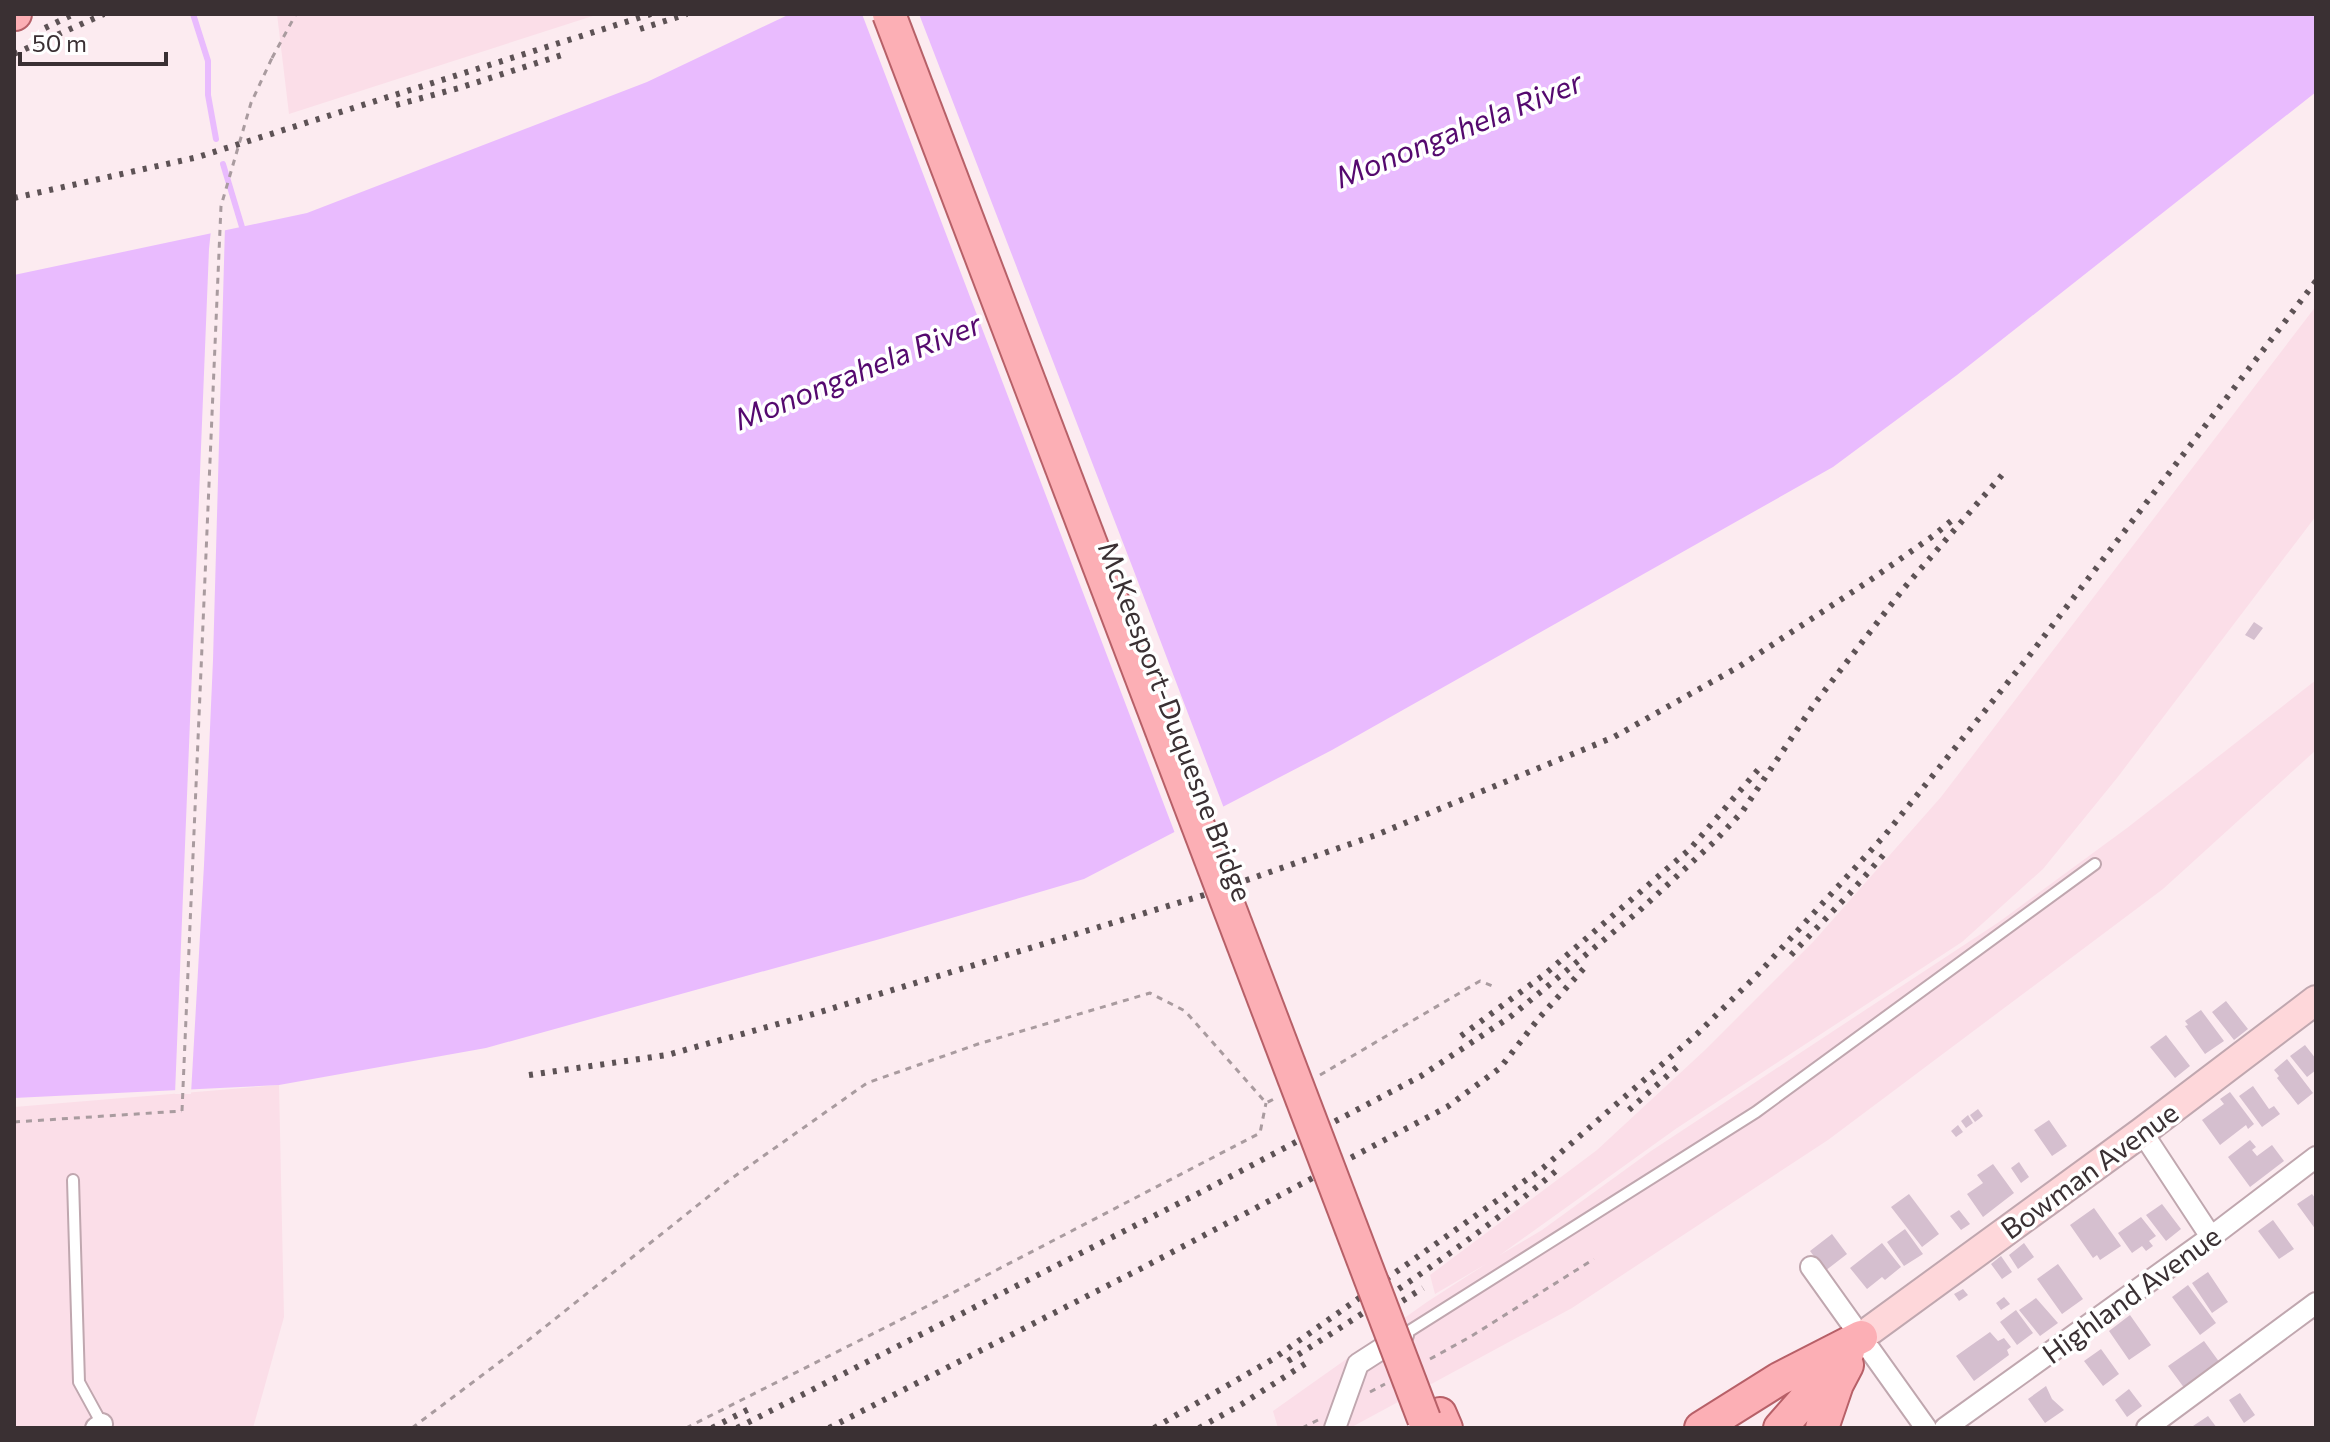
<svg xmlns="http://www.w3.org/2000/svg" width="2330" height="1442" viewBox="0 0 2330 1442" font-family="Commissioner,sans-serif">
  <rect width="100%" height="100%" fill="#fcebf0"/>
  <path fill="#fbdee8" d="M 277,14 L 599,14 L 289,114 Z
    M 2316,306 L 2316,516 L 2117,778 L 2043,869 L 1962,942 L 1677,1128 L 1500,1255 L 1542,1230 L 1651,1151 L 1999,922 L 2127,828 L 2316,680 L 2316,750 L 2163,889 L 1828,1140 L 1572,1308 L 1350,1428 L 1278,1428 L 1273,1411 L 1427,1302 L 1486,1264 L 1435,1294 L 1430,1275 L 1597,1150 L 1705,1050 L 1813,942 L 1941,797 Z
    M 279,1085 L 284,1317 L 253,1428 L 14,1428 L 14,1107 Z"/>
  <path fill="#e9bbfe" d="M 790,14 L 2316,14 L 2316,92 L 1957,375 L 1833,467 L 1332,750 L 1084,879 L 880,939 L 486,1048 L 279,1085 L 14,1098 L 14,275 L 307,213 L 647,82 Z"/>
  <path fill="#fcebf0" d="M 862,14 L 919,14 L 1132,566 L 1225,811 L 1176,836 Z
    M 225,226 L 213,660 L 204,865 L 191,1094 L 175,1094 L 209,249 L 211,230 Z"/>
  <g fill="none" stroke-linecap="round" stroke-linejoin="round">
    <path stroke="#e9bbfe" stroke-width="6" d="M 193,14 L 208,61 L 208,95 L 216,139
      M 223,164 L 242,227"/>
  </g>
  <path fill="#d5bfcf" d="M 2254,622 L 2263,628 L 2254,640 L 2245,635 Z
    M 2226,1001 L 2248,1029 L 2234,1040 L 2212,1012 Z
    M 2201,1010 L 2224,1041 L 2205,1054 L 2185,1026 L 2188,1025 L 2185,1021 Z
    M 2166,1035 L 2190,1066 L 2175,1078 L 2150,1047 Z
    M 2305,1045 L 2316,1059 L 2316,1070 L 2307,1077 L 2290,1056 Z
    M 2287,1059 L 2313,1093 L 2298,1105 L 2277,1078 L 2279,1076 L 2274,1070 Z
    M 2253,1086 L 2269,1109 L 2274,1106 L 2280,1114 L 2262,1127 L 2239,1096 Z
    M 2230,1092 L 2254,1124 L 2248,1129 L 2246,1125 L 2220,1145 L 2202,1120 L 2224,1104 L 2220,1099 Z
    M 1978,1109 L 1983,1116 L 1975,1122 L 1970,1115 Z
    M 1968,1115 L 1973,1123 L 1966,1128 L 1961,1121 Z
    M 2049,1120 L 2067,1146 L 2052,1156 L 2034,1130 Z
    M 1958,1125 L 1963,1132 L 1956,1137 L 1951,1131 Z
    M 2250,1140 L 2256,1147 L 2252,1150 L 2257,1156 L 2272,1145 L 2284,1161 L 2250,1187 L 2228,1157 Z
    M 2019,1162 L 2029,1177 L 2021,1183 L 2011,1168 Z
    M 1993,1164 L 2014,1193 L 1983,1217 L 1967,1194 L 1983,1183 L 1977,1175 Z
    M 1909,1194 L 1939,1234 L 1922,1247 L 1891,1207 Z
    M 2312,1194 L 2316,1199 L 2316,1230 L 2297,1204 Z
    M 2162,1204 L 2181,1229 L 2166,1241 L 2146,1215 Z
    M 2094,1208 L 2121,1246 L 2100,1260 L 2097,1255 L 2093,1258 L 2070,1225 Z
    M 1959,1210 L 1970,1224 L 1961,1230 L 1950,1216 Z
    M 2141,1217 L 2156,1236 L 2149,1241 L 2153,1246 L 2146,1251 L 2142,1246 L 2132,1253 L 2118,1233 Z
    M 2273,1220 L 2294,1249 L 2279,1259 L 2258,1231 Z
    M 1905,1229 L 1923,1254 L 1904,1266 L 1887,1242 Z
    M 1832,1234 L 1847,1254 L 1825,1271 L 1810,1251 Z
    M 1882,1243 L 1901,1267 L 1885,1280 L 1882,1277 L 1867,1289 L 1850,1268 Z
    M 2024,1243 L 2034,1257 L 2018,1269 L 2009,1255 Z
    M 2001,1256 L 2012,1272 L 2002,1279 L 1991,1264 Z
    M 2058,1264 L 2083,1299 L 2062,1314 L 2037,1279 Z
    M 2208,1272 L 2228,1302 L 2212,1313 L 2192,1283 Z
    M 2188,1285 L 2216,1323 L 2200,1335 L 2172,1297 Z
    M 1963,1289 L 1968,1295 L 1959,1301 L 1954,1294 Z
    M 2004,1297 L 2010,1304 L 2001,1310 L 1996,1303 Z
    M 2036,1298 L 2058,1323 L 2040,1336 L 2019,1310 Z
    M 2016,1310 L 2033,1333 L 2017,1345 L 2000,1322 Z
    M 2130,1315 L 2151,1345 L 2129,1360 L 2109,1331 Z
    M 1990,1332 L 1998,1341 L 2004,1338 L 2011,1347 L 2007,1350 L 2009,1355 L 1974,1381 L 1956,1356 Z
    M 2204,1341 L 2220,1363 L 2185,1389 L 2168,1366 Z
    M 2101,1349 L 2119,1374 L 2103,1386 L 2084,1361 Z
    M 2046,1386 L 2052,1399 L 2064,1410 L 2045,1423 L 2028,1399 Z
    M 2129,1389 L 2142,1406 L 2127,1417 L 2115,1400 Z
    M 2240,1393 L 2255,1415 L 2244,1423 L 2229,1400 Z
    M 2208,1416 L 2217,1428 L 2190,1428 Z"/>
  <g fill="none" stroke-linecap="round" stroke-linejoin="round">
    <g stroke="#c0a7af" stroke-width="14">
      <path id="service" d="M 73,1180 L 79,1382 L 102,1424
        M 1403,1335 L 1756,1112 L 2095,864"/>
    </g>
    <g stroke="#c0a7af" stroke-width="24">
      <path id="minor" d="M 2142,1132 L 2211,1237
        M 1811,1267 L 1926,1428
        M 96,1428 L 102,1424
        M 1335,1428 L 1358,1364 L 1403,1335
        M 1945,1428 L 2211,1237 L 2316,1157
        M 2147,1428 L 2316,1303"/>
    </g>
    <g stroke="#c0a7af" stroke-width="32">
      <path id="secondary" d="M 1861,1337 L 2142,1132 L 2316,1000"/>
    </g>
    <g stroke="#b76068" stroke-width="36">
      <path id="primary" d="M 14,14 L 15,14
        M 1440,1414 L 1446,1428
        M 1701,1428 L 1779,1379 L 1861,1337
        M 1780,1428 L 1848,1351
        M 1822,1428 L 1837,1384 L 1847,1365"/>
    </g>
    <path stroke="#a99b9f" stroke-width="3" stroke-dasharray="6 6" stroke-linecap="butt" d="M 272,58 L 296,14
      M 1320,1075 L 1480,981 L 1497,988
      M 14,1122 L 182,1111
      M 1430,1359 L 1470,1337 L 1594,1259
      M 1370,1392 L 1385,1384
      M 412,1428 L 521,1346 L 728,1181 L 867,1083 L 978,1044 L 1150,993 L 1185,1011 L 1266,1103 L 1274,1099
      M 686,1428 L 912,1314 L 1260,1133 L 1266,1103
      M 1302,1428 L 1318,1420"/>
    <use href="#service" stroke="#fff" stroke-width="10"/>
    <use href="#minor" stroke="#fff" stroke-width="20"/>
    <use href="#secondary" stroke="#fed7da" stroke-width="28"/>
    <use href="#primary" stroke="#fcafb5" stroke-width="32"/>
    <path stroke="#5d5255" stroke-width="6" stroke-dasharray="4 8" stroke-linecap="butt" d="M 45,28 L 74,14
      M 640,29 L 687,14
      M 14,54 L 104,14
      M 396,105 L 459,88 L 568,53
      M 14,198 L 198,157 L 651,14
      M 1791,955 L 1850,893 L 1886,852
      M 1461,1036 L 1545,974 L 1690,849 L 1763,764
      M 529,1075 L 667,1055 L 817,1013 L 1204,895 L 1376,835 L 1614,737 L 1740,666 L 1869,581 L 1933,536 L 1951,521
      M 1629,1110 L 1677,1067
      M 1372,1320 L 1423,1288
      M 1288,1361 C 1381,1303 1472,1241 1556,1171
      M 712,1428 L 749,1409
      M 737,1428 L 1203,1191 L 1421,1076 L 1510,1017 L 1639,911 L 1715,841 L 1742,812 L 1815,703 L 1904,588 L 2002,475
      M 829,1428 L 1144,1267 L 1447,1107 L 1500,1068 L 1539,1018 L 1586,966
      M 1154,1428 L 1273,1359 L 1543,1168 L 1698,1033 L 1758,974 L 1885,835 L 2029,656 L 2316,281
      M 1199,1428 L 1242,1404 L 1308,1362"/>
    <g stroke="#b76068" stroke-width="36" stroke-linecap="butt">
      <path id="primary-bridge" d="M 889,14 L 1424,1419"/>
    </g>
    <path stroke="#a99b9f" stroke-width="3" stroke-dasharray="6 6" stroke-linecap="butt" d="M 182,1111 L 221,206 L 251,103 L 272,58"/>
    <use href="#primary-bridge" stroke="#fcafb5" stroke-width="32"/>
  </g>
  <g text-anchor="middle" dominant-baseline="central" stroke-width="7" stroke-linejoin="round" paint-order="stroke">
    <g font-size="28" fill="#3a3033" stroke="#fff">
      <text transform="translate(1176 721) rotate(69)">McKeesport-Duquesne Bridge</text>
      <text transform="translate(2089 1170) rotate(-36)">Bowman Avenue</text>
      <text transform="translate(2131 1294) rotate(-36)">Highland Avenue</text>
    </g>
    <g font-size="30" font-style="italic" fill="#55096f" stroke="#fff">
      <text transform="translate(1458 128) rotate(-22)">Monongahela River</text>
      <text transform="translate(857 370) rotate(-22)">Monongahela River</text>
    </g>
  </g>
  <rect width="2330" height="1442" fill="none" stroke="#3a3033" stroke-width="32"/>
  <path d="M20 52v12h146v-12" fill="none" stroke="#3a3033" stroke-width="4"/>
  <text x="32" y="52" font-size="24" fill="#3a3033" stroke="#ffffff" stroke-width="6" paint-order="stroke">50 m</text>
</svg>
